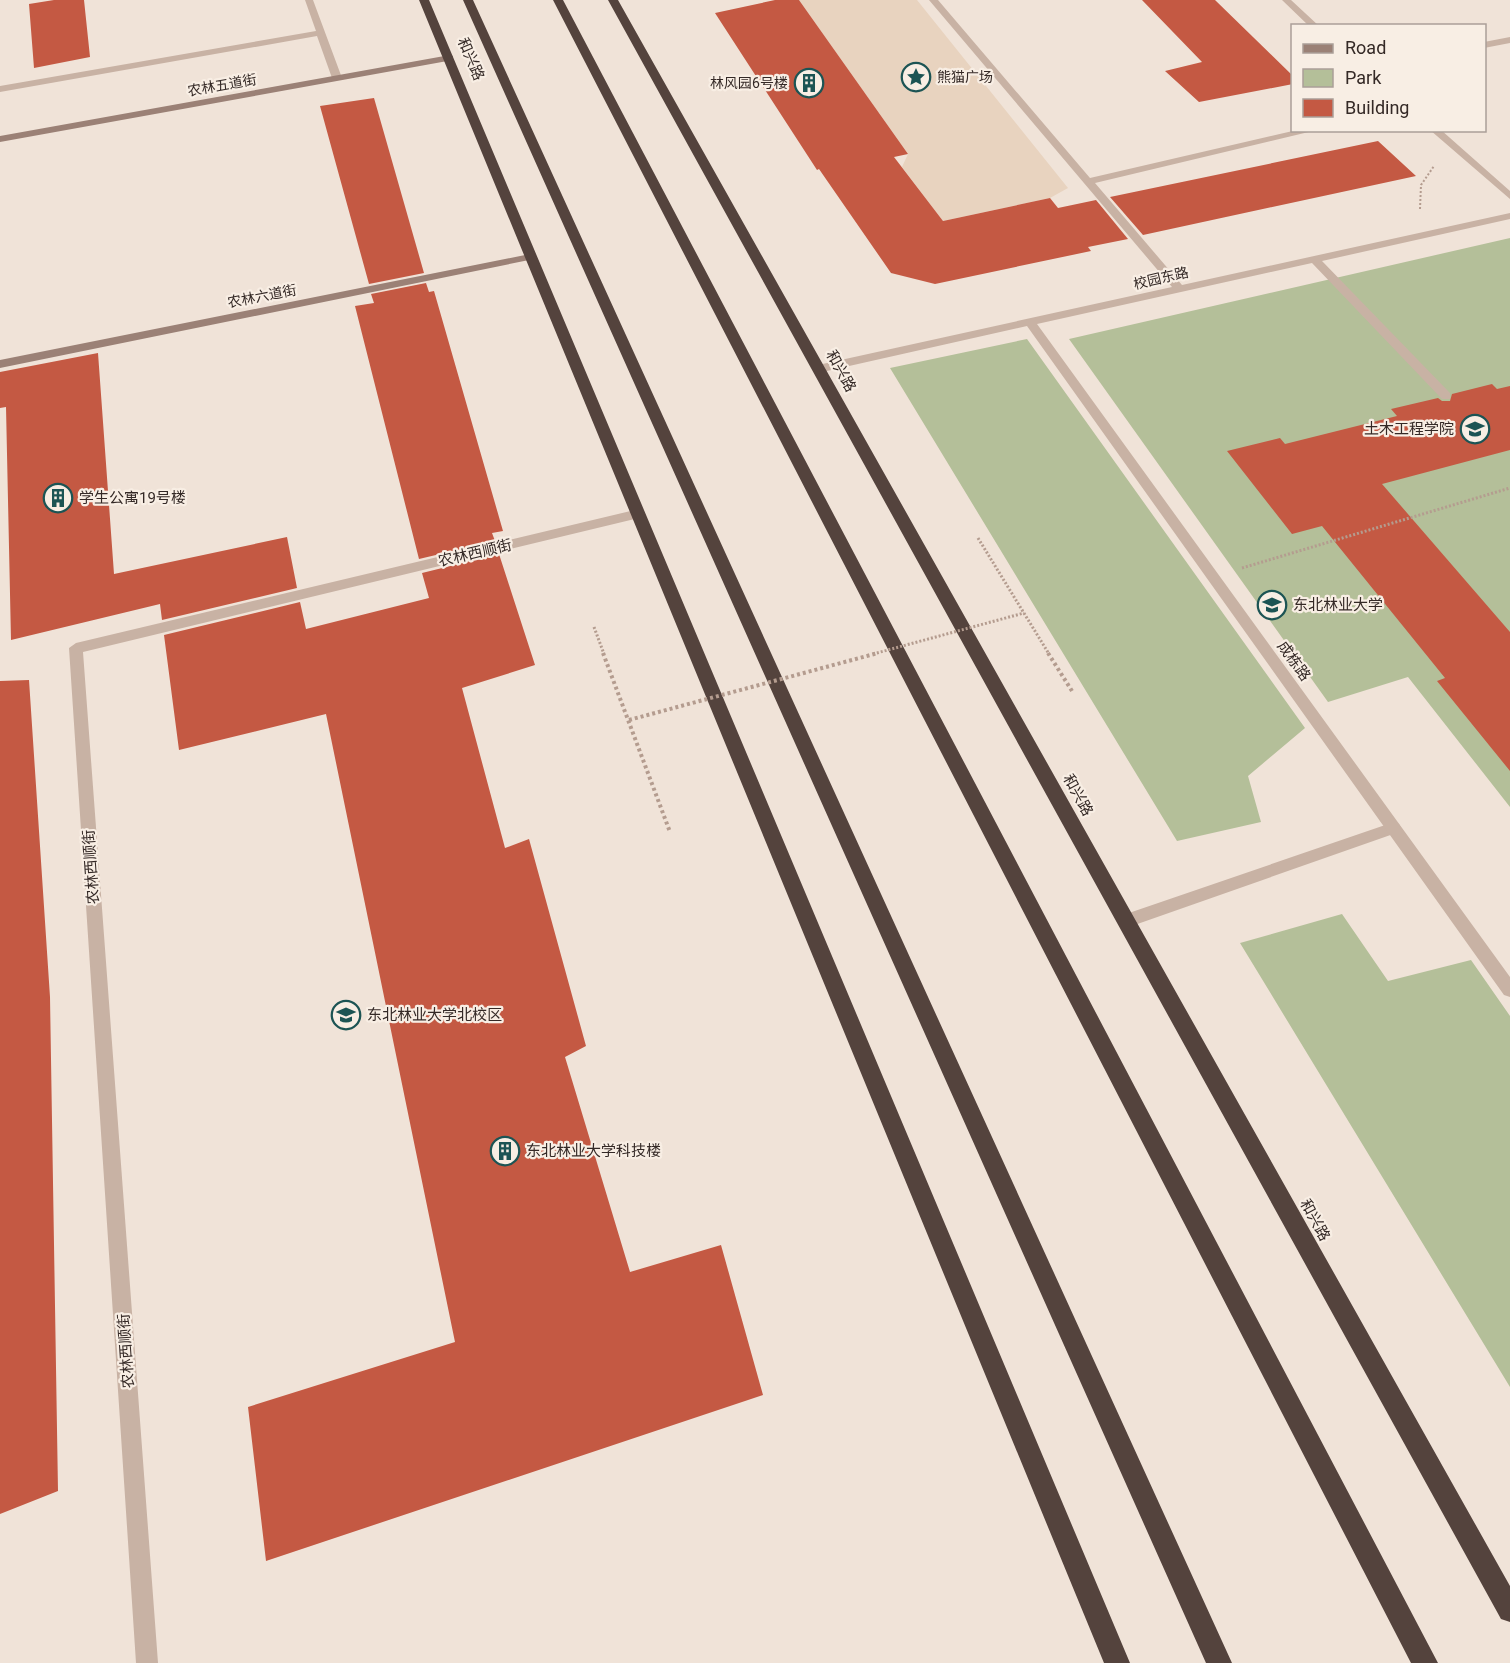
<svg xmlns="http://www.w3.org/2000/svg" width="1510" height="1663" viewBox="0 0 1510 1663" font-family="Roboto,'Noto Sans SC',sans-serif">
  <rect width="100%" height="100%" fill="#f0e3d8"/>
  <path fill="#b4bf99" d="M 1510,238 L 1510,807 L 1408,677 L 1328,702 L 1069,339 Z
    M 1027,339 L 1305,728 L 1248,776 L 1261,822 L 1177,841 L 890,368 Z
    M 1342,914 L 1388,981 L 1471,960 L 1510,1016 L 1510,1387 L 1240,943 Z"/>
  <path fill="#e8d3bf" d="M 799,0 L 917,0 L 1068,188 L 1050,198 L 943,221 L 902,167 L 908,154 Z"/>
  <path fill="#c45943" d="M 54,0 L 84,0 L 90,57 L 34,68 L 29,4 Z
    M 775,0 L 799,0 L 908,154 L 894,157 L 943,221 L 1050,198 L 1058,208 L 1096,200 L 1128,239 L 1088,247 L 1091,251 L 935,284 L 891,273 L 819,169 L 817,170 L 715,13 Z
    M 1142,0 L 1215,0 L 1293,76 L 1293,84 L 1199,102 L 1165,71 L 1202,62 Z
    M 374,98 L 424,273 L 369,284 L 320,106 Z
    M 1378,141 L 1416,176 L 1143,235 L 1110,197 Z
    M 426,283 L 429,292 L 434,291 L 503,531 L 492,533 L 495,541 L 419,559 L 355,306 L 374,303 L 371,294 Z
    M 98,353 L 114,574 L 287,537 L 297,588 L 162,620 L 160,604 L 11,640 L 6,407 L 0,408 L 0,372 Z
    M 1492,384 L 1497,389 L 1510,386 L 1510,450 L 1382,484 L 1510,632 L 1510,771 L 1437,681 L 1445,678 L 1322,526 L 1292,534 L 1227,451 L 1280,438 L 1285,444 L 1397,416 L 1391,409 L 1438,398 L 1442,401 L 1450,401 L 1452,394 Z
    M 499,554 L 535,665 L 462,688 L 505,848 L 529,839 L 586,1046 L 565,1057 L 630,1272 L 721,1245 L 763,1395 L 266,1561 L 248,1407 L 455,1342 L 326,714 L 179,750 L 164,635 L 300,602 L 306,629 L 429,598 L 422,573 Z
    M 29,680 L 50,997 L 58,1491 L 0,1514 L 0,681 Z"/>
  <g fill="none" stroke-linecap="round" stroke-linejoin="round">
    <path stroke="#b49c8f" stroke-width="2" stroke-dasharray="2 2" stroke-linecap="butt" d="M 1420,209 L 1421,185 L 1434,166"/>
    <path stroke="#b49c8f" stroke-width="3" stroke-dasharray="2 2" stroke-linecap="butt" d="M 978,538 L 1049,654
      M 1242,568 L 1510,488
      M 594,627 L 604,654"/>
    <path stroke="#b49c8f" stroke-width="4" stroke-dasharray="3 3" stroke-linecap="butt" d="M 603,653 L 670,832
      M 1048,653 L 1072,691"/>
    <path fill="#c8b2a4" fill-rule="evenodd" d="M 1394,822 L 1399,824 L 1401,828 L 1399,832 L 1126,928 L 1120,926 L 1118,921 L 1120,916 L 1126,914 Z"/>
    <path fill="#c8b2a4" fill-rule="evenodd" d="M 305,0 L 313,0 L 342,78 L 340,80 L 332,78 L 317,36 L 0,92 L 0,86 L 316,31 Z
      M 929,0 L 938,0 L 1090,178 L 1297,130 L 1317,130 L 1095,183 L 1182,285 L 1510,213 L 1510,219 L 1322,261 L 1450,393 L 1450,399 L 1442,399 L 1312,263 L 1037,324 L 1510,977 L 1510,997 L 1504,995 L 1027,326 L 818,373 L 812,369 L 818,365 L 1172,287 Z
      M 1282,0 L 1291,0 L 1319,26 L 1309,26 Z
      M 1510,37 L 1510,43 L 1484,48 L 1484,42 Z
      M 1430,130 L 1441,130 L 1510,191 L 1510,199 Z
      M 639,509 L 643,511 L 645,514 L 643,517 L 83,652 L 158,1663 L 136,1663 L 69,648 L 76,643 Z"/>
    <path fill="#9b8176" fill-rule="evenodd" d="M 450,55 L 453,56 L 453,60 L 0,142 L 0,136 Z
      M 530,254 L 535,257 L 534,259 L 0,368 L 0,360 Z"/>
    <path fill="#54433d" fill-rule="evenodd" d="M 419,0 L 429,0 L 1130,1663 L 1104,1663 Z
      M 463,0 L 473,0 L 1232,1663 L 1206,1663 Z
      M 553,0 L 563,0 L 1438,1663 L 1411,1663 Z
      M 608,0 L 618,0 L 1510,1586 L 1510,1622 L 1501,1619 Z"/>
    <path stroke="#b49c8f" stroke-width="3" stroke-dasharray="2 2" stroke-linecap="butt" d="M 873,654 L 1024,613"/>
    <path stroke="#b49c8f" stroke-width="4" stroke-dasharray="3 3" stroke-linecap="butt" d="M 629,720 L 878,653"/>
  </g>
  <defs>
    <g id="sight-ring" transform="scale(1.5)"><circle r="9.5" fill="#f8eee4" stroke="#1c5454" stroke-width="1.5"/><path d="M0-6L1.8-2.2L6-1.7L2.9 1.2L3.7 5.4L0 3.3L-3.7 5.4L-2.9 1.2L-6-1.7L-1.8-2.2Z" fill="#1c5454"/></g>
    <g id="building-ring" transform="scale(1.5)"><circle r="9.5" fill="#f8eee4" stroke="#1c5454" stroke-width="1.5"/><path d="M-4-6H4V6H1V3H-1V6H-4ZM-2.5-4.3h1.7v1.8h-1.7ZM.8-4.3h1.7v1.8H.8ZM-2.5-1h1.7V.8h-1.7ZM.8-1h1.7V.8H.8Z" fill="#1c5454"/></g>
    <g id="university-ring" transform="scale(1.5)"><circle r="9.5" fill="#f8eee4" stroke="#1c5454" stroke-width="1.5"/><path d="M0-5L7-2L0 1L-7-2ZM-4 1L0 2.5L4 1V4Q0 6-4 4Z" fill="#1c5454"/></g>
  </defs>
  <g fill-rule="evenodd">
    <use href="#sight-ring" x="916" y="77"/>
    <use href="#building-ring" x="809" y="83"/>
    <use href="#university-ring" x="1475" y="429"/>
    <use href="#building-ring" x="58" y="498"/>
    <use href="#university-ring" x="1272" y="605"/>
    <use href="#university-ring" x="346" y="1015"/>
    <use href="#building-ring" x="505" y="1151"/>
  </g>
  <g text-anchor="middle" dominant-baseline="central" stroke-width="4.5" stroke-linejoin="round" paint-order="stroke">
    <g font-size="14" fill="#342926" stroke="#f8eee4" text-anchor="start">
      <text x="937" y="77">熊猫广场</text>
      <text x="788" y="83" text-anchor="end">林风园6号楼</text>
    </g>
    <g font-size="14" fill="#342926" stroke="#f8eee4">
      <text transform="translate(222 85) rotate(-10)">农林五道街</text>
      <text transform="translate(1161 278) rotate(-13)">校园东路</text>
      <text transform="translate(262 296) rotate(-11)">农林六道街</text>
    </g>
    <g font-size="15" fill="#342926" stroke="#f8eee4">
      <text transform="translate(471 59) rotate(67)">和兴路</text>
      <text transform="translate(841 371) rotate(61)">和兴路</text>
      <text transform="translate(475 553) rotate(-13)">农林西顺街</text>
      <text transform="translate(1294 661) rotate(54)">成栋路</text>
      <text transform="translate(1078 795) rotate(61)">和兴路</text>
      <text transform="translate(91 867) rotate(-94)">农林西顺街</text>
      <text transform="translate(1315 1220) rotate(61)">和兴路</text>
      <text transform="translate(126 1351) rotate(-94)">农林西顺街</text>
    </g>
    <g font-size="15" fill="#342926" stroke="#f8eee4" text-anchor="start">
      <text x="1454" y="429" text-anchor="end">土木工程学院</text>
      <text x="79" y="498">学生公寓19号楼</text>
      <text x="1293" y="605">东北林业大学</text>
      <text x="367" y="1015">东北林业大学北校区</text>
      <text x="526" y="1151">东北林业大学科技楼</text>
    </g>
  </g>
  <rect x="1291" y="24" width="195" height="108" fill="#f8eee4" stroke="#aa9f98" stroke-width="1.5"/>
  <rect x="1303" y="44" width="30" height="9" fill="#9b8176" stroke="#aa9f98" stroke-width="1.5"/>
  <text x="1345" y="54" font-size="18" fill="#342926">Road</text>
  <rect x="1303" y="69" width="30" height="18" fill="#b4bf99" stroke="#aa9f98" stroke-width="1.5"/>
  <text x="1345" y="84" font-size="18" fill="#342926">Park</text>
  <rect x="1303" y="99" width="30" height="18" fill="#c45943" stroke="#aa9f98" stroke-width="1.5"/>
  <text x="1345" y="114" font-size="18" fill="#342926">Building</text>
</svg>
